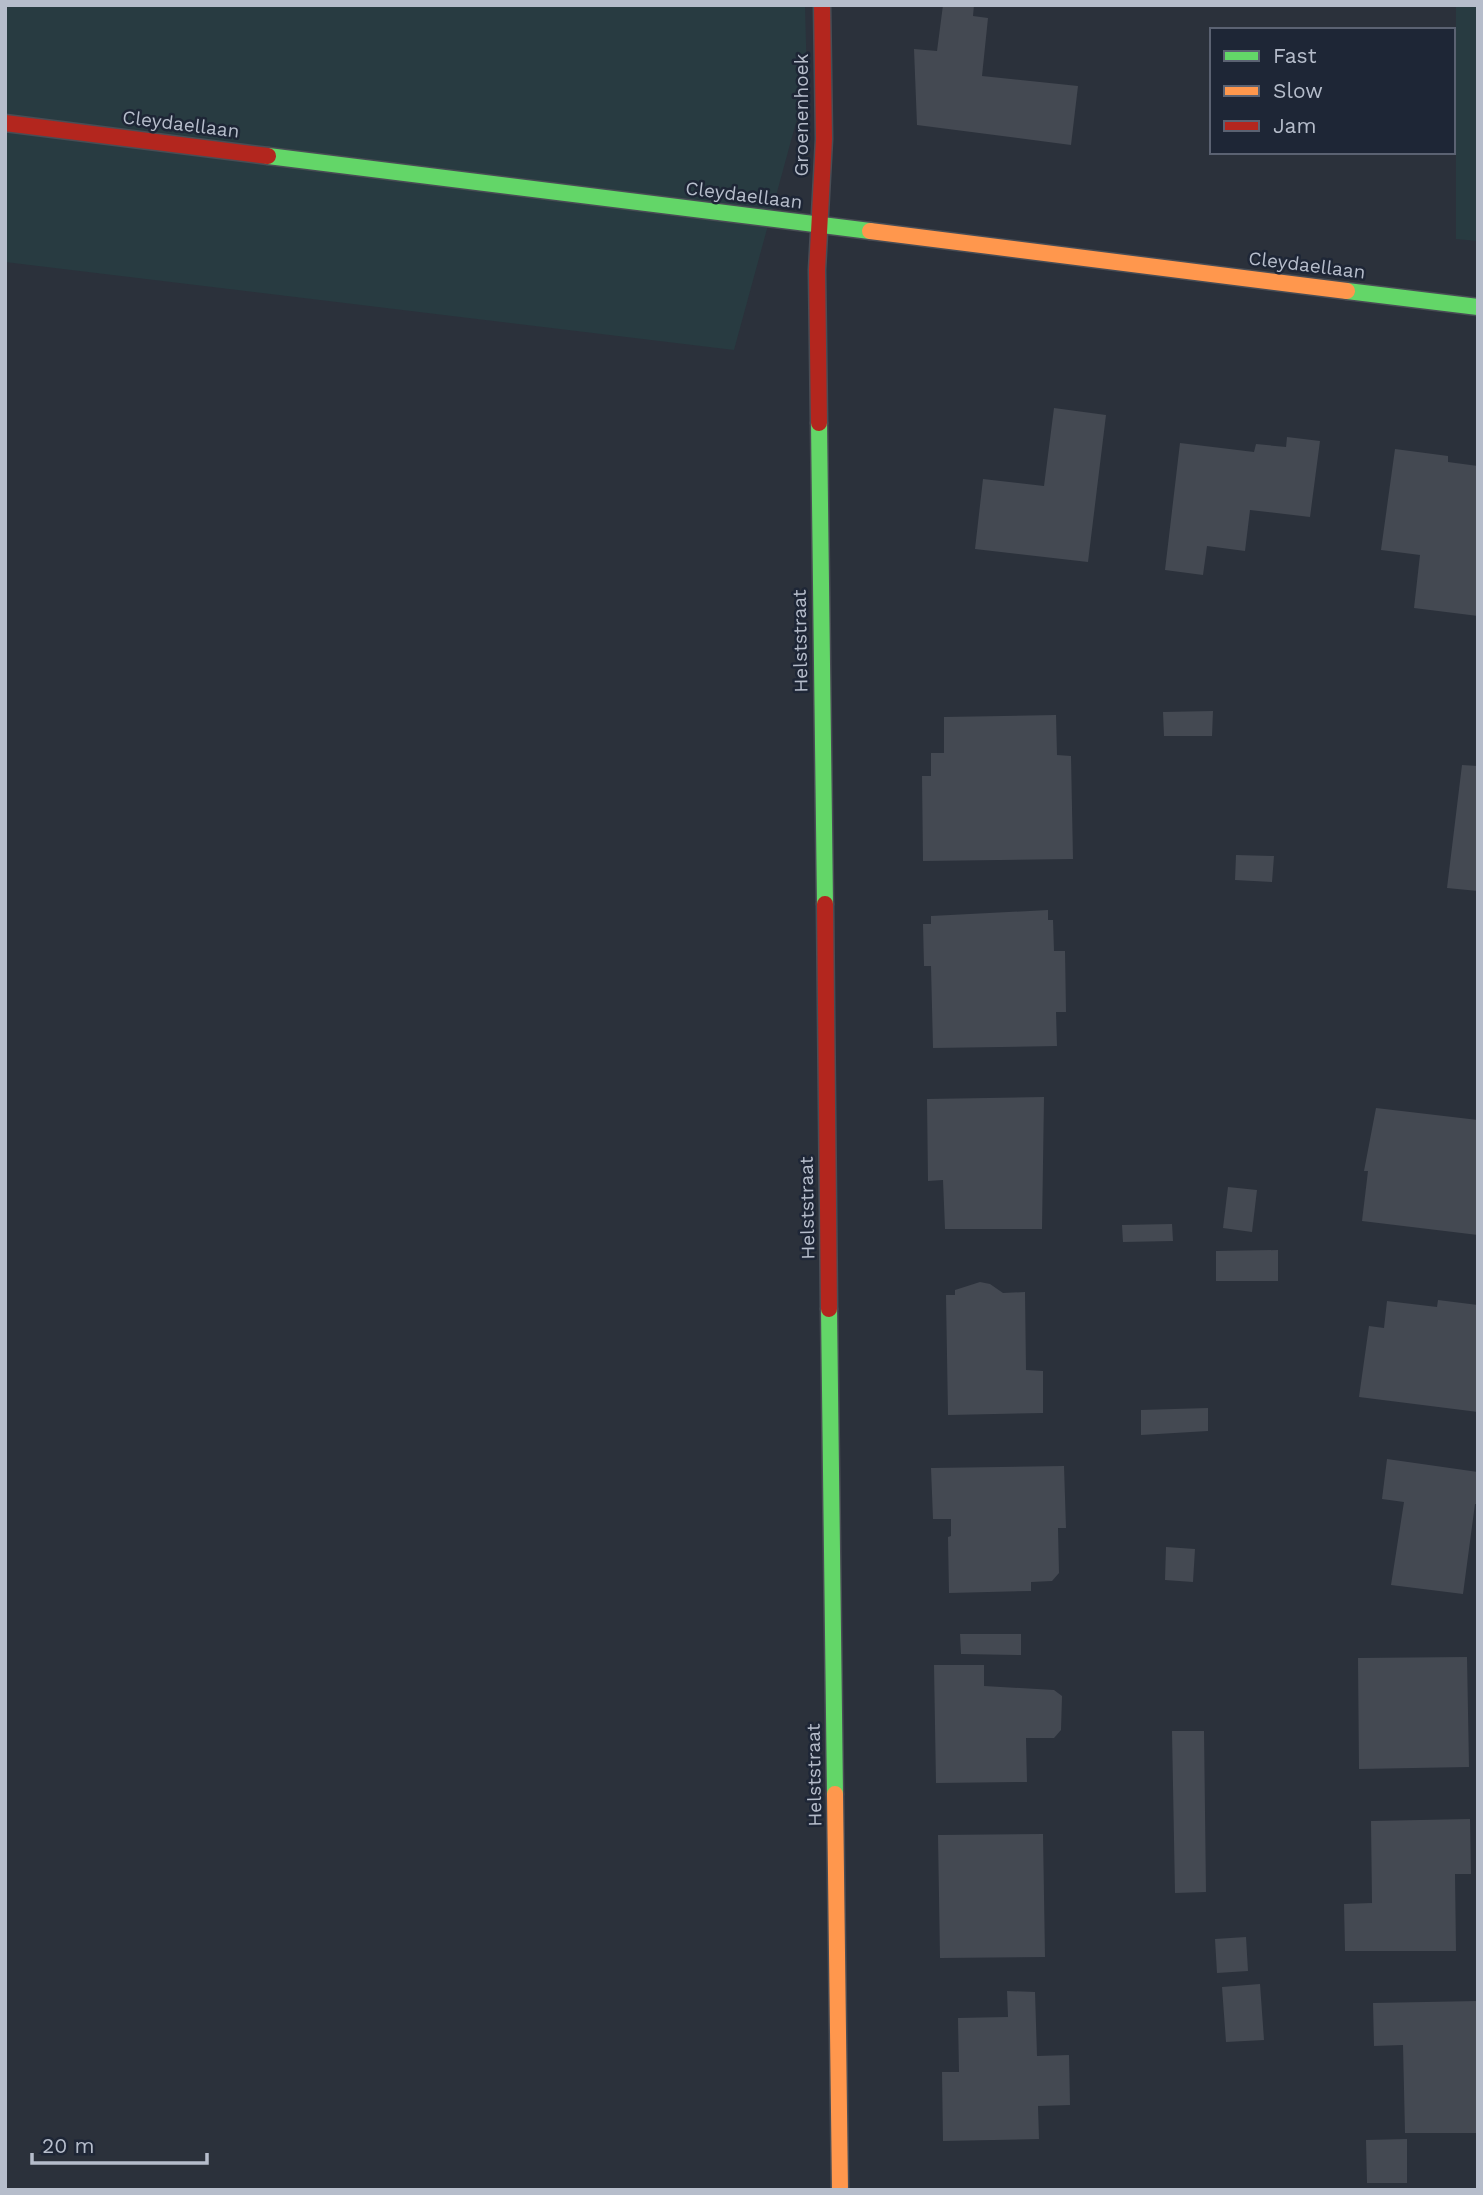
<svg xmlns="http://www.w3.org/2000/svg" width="1483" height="2195" viewBox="0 0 1483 2195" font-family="'Work Sans',sans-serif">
  <rect width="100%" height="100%" fill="#2b313b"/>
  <path fill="#283b41" d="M 5,5 L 805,5 L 807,82 L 734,350 L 5,262 Z
    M 1456,5 L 1478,5 L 1478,241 L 1456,239 Z"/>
  <path fill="#444952" d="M 943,5 L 974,5 L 973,16 L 988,18 L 982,76 L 1078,86 L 1071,145 L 917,125 L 914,49 L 937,51 Z
    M 1054,408 L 1106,415 L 1088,562 L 975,549 L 983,479 L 1044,486 Z
    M 1287,437 L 1320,441 L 1310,517 L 1250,510 L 1245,551 L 1207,546 L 1203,575 L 1165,570 L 1180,443 L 1254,452 L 1256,444 L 1286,447 Z
    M 1395,449 L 1448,456 L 1448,462 L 1478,466 L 1478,616 L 1414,608 L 1420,555 L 1381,550 Z
    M 1213,711 L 1212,736 L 1164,736 L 1163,712 Z
    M 1056,715 L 1057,755 L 1071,756 L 1073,859 L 923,861 L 922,776 L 931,776 L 931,753 L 944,753 L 944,717 Z
    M 1462,765 L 1478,766 L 1478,891 L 1447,888 Z
    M 1236,855 L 1274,856 L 1272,882 L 1235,880 Z
    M 1048,910 L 1048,920 L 1053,920 L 1054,951 L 1065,951 L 1066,1012 L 1056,1012 L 1057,1046 L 933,1048 L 931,966 L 924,966 L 923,924 L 931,924 L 931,916 Z
    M 1044,1097 L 1042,1229 L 945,1229 L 943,1180 L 928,1181 L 927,1099 Z
    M 1376,1108 L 1478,1120 L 1478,1235 L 1362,1221 L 1368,1171 L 1364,1171 Z
    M 1228,1187 L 1257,1190 L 1252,1232 L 1223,1228 Z
    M 1172,1224 L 1173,1241 L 1123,1242 L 1122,1225 Z
    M 1278,1250 L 1278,1281 L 1216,1281 L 1216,1251 Z
    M 980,1282 L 990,1284 L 1003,1293 L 1025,1292 L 1026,1370 L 1043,1371 L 1043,1413 L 948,1415 L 946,1295 L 955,1295 L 955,1290 Z
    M 1438,1300 L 1478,1305 L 1478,1412 L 1359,1397 L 1369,1326 L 1384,1328 L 1387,1301 L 1437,1307 Z
    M 1208,1408 L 1208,1431 L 1141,1435 L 1141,1410 Z
    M 1387,1459 L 1478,1472 L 1478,1504 L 1475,1504 L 1463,1594 L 1391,1585 L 1404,1502 L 1382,1499 Z
    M 1064,1466 L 1066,1528 L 1058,1528 L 1059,1573 L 1052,1581 L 1031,1582 L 1031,1591 L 949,1593 L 948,1537 L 951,1536 L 951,1519 L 933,1519 L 931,1468 Z
    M 1166,1547 L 1195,1549 L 1193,1582 L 1165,1580 Z
    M 960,1634 L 1021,1634 L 1021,1655 L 961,1654 Z
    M 1467,1657 L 1469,1767 L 1359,1769 L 1358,1658 Z
    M 934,1665 L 984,1665 L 984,1686 L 1054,1690 L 1062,1696 L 1061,1730 L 1054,1738 L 1026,1738 L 1027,1782 L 936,1783 Z
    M 1172,1731 L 1204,1731 L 1206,1892 L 1175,1893 Z
    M 1470,1819 L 1471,1874 L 1455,1874 L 1456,1951 L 1345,1951 L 1344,1904 L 1372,1903 L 1371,1821 Z
    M 1043,1834 L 1045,1957 L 940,1958 L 938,1835 Z
    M 1246,1937 L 1248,1971 L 1217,1973 L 1215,1939 Z
    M 1260,1984 L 1264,2040 L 1226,2042 L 1222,1987 Z
    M 1007,1991 L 1035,1992 L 1037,2056 L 1069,2055 L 1070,2105 L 1038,2106 L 1039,2139 L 943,2141 L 942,2072 L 959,2072 L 958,2018 L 1008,2017 Z
    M 1478,2001 L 1478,2133 L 1405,2133 L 1403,2045 L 1374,2046 L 1373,2003 Z
    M 1407,2139 L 1407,2183 L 1367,2183 L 1366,2140 Z"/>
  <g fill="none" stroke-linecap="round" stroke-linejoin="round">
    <g stroke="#494d55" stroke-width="19">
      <path id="fast" d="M 268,156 L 870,231
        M 1347,291 L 1478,307
        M 819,423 L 825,904
        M 829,1309 L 835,1794"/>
    </g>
    <g stroke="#494d55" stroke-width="19">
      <path id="slow" d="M 870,231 L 1347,291
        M 835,1794 L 840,2190"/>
    </g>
    <g stroke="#494d55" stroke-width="19">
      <path id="jam" d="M 5,123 L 268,156
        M 819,423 L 817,270 L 824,139 L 822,5
        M 825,904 L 829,1309"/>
    </g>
    <use href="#fast" stroke="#63d668" stroke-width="16"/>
    <use href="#slow" stroke="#ff974d" stroke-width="16"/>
    <use href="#jam" stroke="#b3261e" stroke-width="16"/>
  </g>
  <g text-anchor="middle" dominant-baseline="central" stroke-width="5" stroke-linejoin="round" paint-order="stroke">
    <g font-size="19" fill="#b6bdcb" stroke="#1e2636">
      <text transform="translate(801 115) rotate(-90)">Groenenhoek</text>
      <text transform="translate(181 124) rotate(7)">Cleydaellaan</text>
      <text transform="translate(744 195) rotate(7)">Cleydaellaan</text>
      <text transform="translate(1307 265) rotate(7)">Cleydaellaan</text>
      <text transform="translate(800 641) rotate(-91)">Helststraat</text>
      <text transform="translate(807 1208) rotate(-91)">Helststraat</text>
      <text transform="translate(814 1775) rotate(-91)">Helststraat</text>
    </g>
  </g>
  <rect width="1483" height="2195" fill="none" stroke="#b6bdcb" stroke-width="14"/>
  <rect x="1210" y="28" width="245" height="126" fill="#1e2636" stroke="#5b6272" stroke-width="2"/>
  <rect x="1224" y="51" width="35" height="10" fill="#63d668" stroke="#5b6272" stroke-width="2"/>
  <text x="1273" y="63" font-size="21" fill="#b6bdcb">Fast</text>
  <rect x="1224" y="86" width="35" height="10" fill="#ff974d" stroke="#5b6272" stroke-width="2"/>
  <text x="1273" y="98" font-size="21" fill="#b6bdcb">Slow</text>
  <rect x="1224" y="121" width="35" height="10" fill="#b3261e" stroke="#5b6272" stroke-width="2"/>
  <text x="1273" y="133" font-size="21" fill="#b6bdcb">Jam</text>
  <path d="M32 2153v10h175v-10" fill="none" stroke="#b6bdcb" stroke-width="3.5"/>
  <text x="42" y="2153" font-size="21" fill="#b6bdcb" stroke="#1e2636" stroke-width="5" paint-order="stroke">20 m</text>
</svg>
